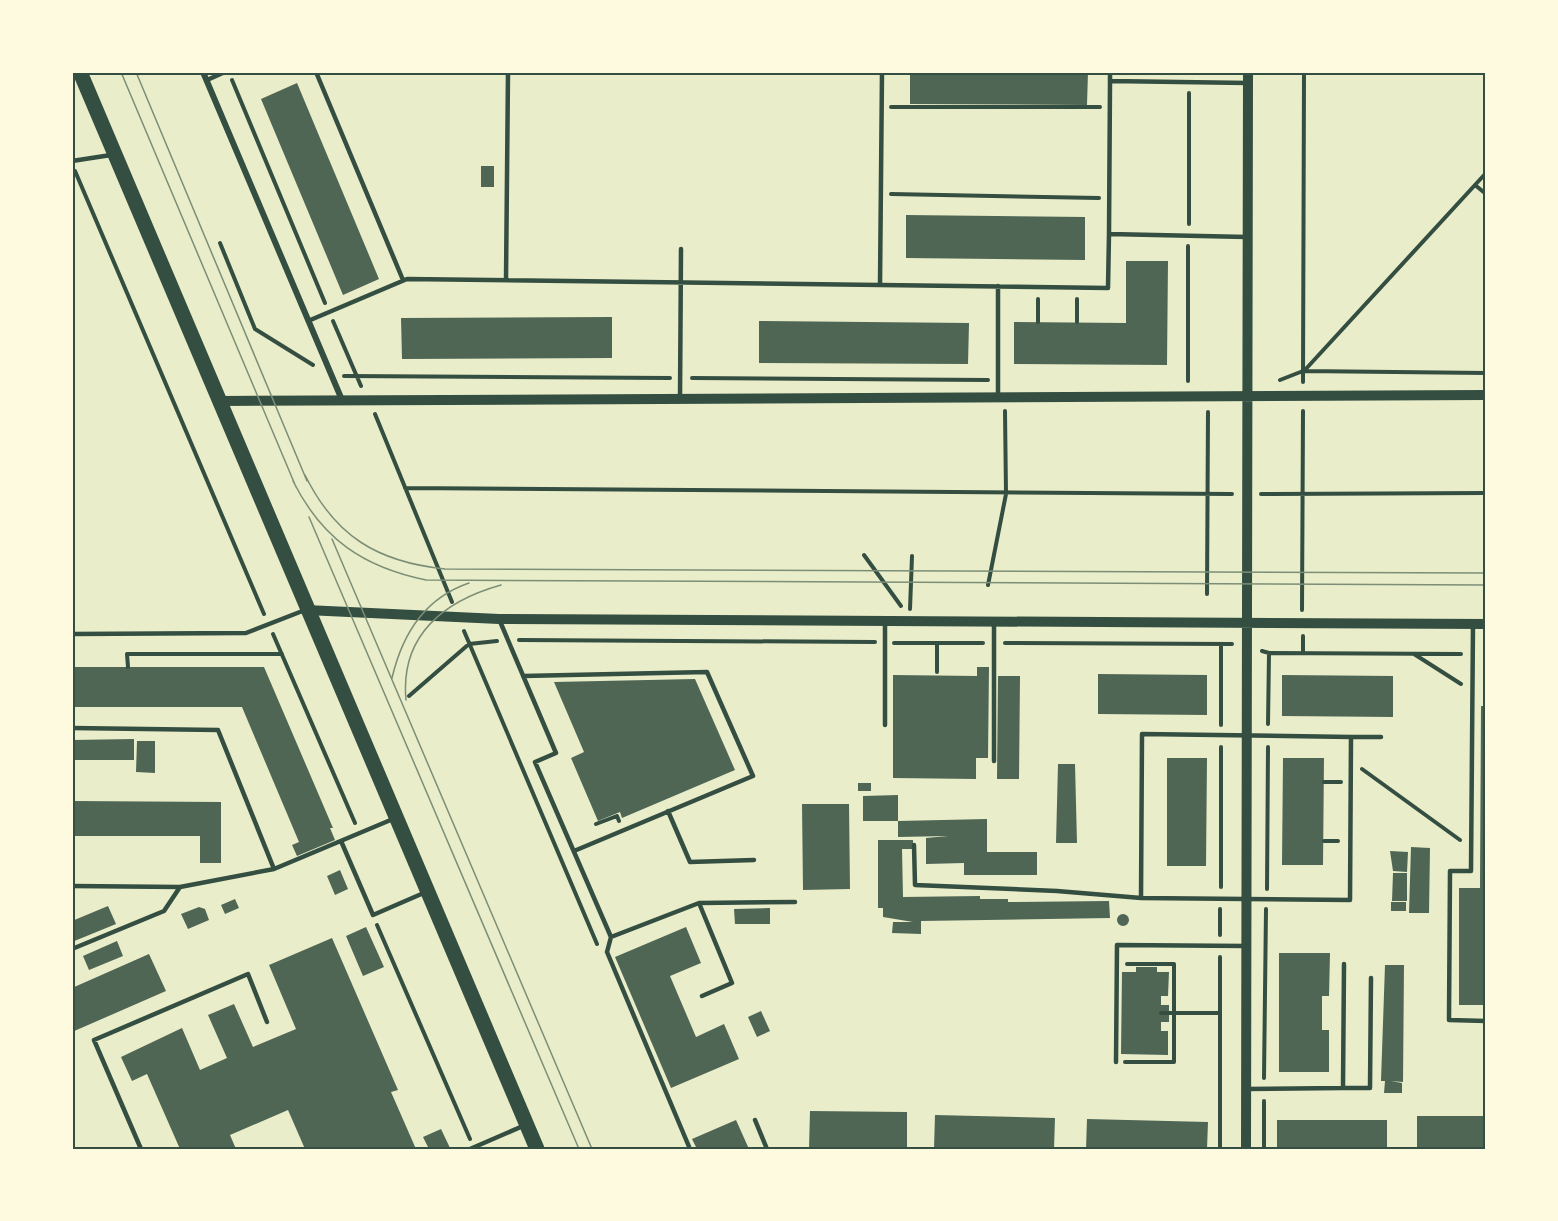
<svg xmlns="http://www.w3.org/2000/svg" width="1558" height="1221" viewBox="0 0 1558 1221" font-family="'Times New Roman',serif">
  <rect width="100%" height="100%" fill="#e9edc9"/>
  <path fill="#4f6655" d="M 910,72 L 1088,72 L 1087,105 L 910,104 Z
    M 297,83 L 379,279 L 343,295 L 261,99 Z
    M 481,166 L 494,166 L 494,187 L 481,187 Z
    M 906,215 L 1085,217 L 1085,260 L 906,258 Z
    M 1126,261 L 1168,261 L 1167,365 L 1014,364 L 1014,322 L 1126,323 Z
    M 612,317 L 612,358 L 402,359 L 401,318 Z
    M 759,321 L 969,323 L 968,364 L 759,363 Z
    M 72,667 L 264,667 L 333,828 L 330,828 L 335,840 L 297,856 L 292,845 L 299,842 L 242,707 L 72,707 Z
    M 977,667 L 989,667 L 988,758 L 976,758 L 976,779 L 893,778 L 893,675 L 977,676 Z
    M 1098,674 L 1207,675 L 1207,715 L 1098,714 Z
    M 1282,675 L 1393,676 L 1393,717 L 1282,716 Z
    M 998,676 L 1020,676 L 1019,779 L 997,779 Z
    M 695,679 L 735,770 L 622,818 L 620,812 L 598,821 L 571,758 L 584,752 L 554,682 Z
    M 1481,706 L 1486,706 L 1486,1005 L 1459,1005 L 1459,888 L 1480,888 Z
    M 134,739 L 134,760 L 72,760 L 72,740 Z
    M 137,741 L 155,741 L 155,773 L 136,772 Z
    M 1167,758 L 1207,758 L 1206,866 L 1167,866 Z
    M 1283,758 L 1324,758 L 1323,865 L 1282,865 Z
    M 1058,764 L 1075,764 L 1077,843 L 1056,843 Z
    M 858,783 L 871,783 L 871,791 L 858,791 Z
    M 898,795 L 898,821 L 987,819 L 987,852 L 1037,852 L 1037,875 L 964,875 L 964,863 L 926,864 L 926,838 L 948,836 L 898,837 L 898,821 L 863,821 L 863,796 Z
    M 72,801 L 221,802 L 221,863 L 200,863 L 200,836 L 72,836 Z
    M 802,804 L 849,804 L 850,889 L 803,890 Z
    M 878,840 L 913,840 L 913,849 L 902,849 L 903,897 L 980,896 L 980,899 L 1008,899 L 1008,902 L 1109,901 L 1110,918 L 921,921 L 921,934 L 892,933 L 893,922 L 913,922 L 883,917 L 883,908 L 878,908 Z
    M 1411,847 L 1430,848 L 1429,913 L 1409,913 Z
    M 1390,851 L 1408,852 L 1407,872 L 1393,871 Z
    M 340,870 L 348,889 L 335,895 L 327,876 Z
    M 1393,873 L 1407,873 L 1407,901 L 1392,901 Z
    M 235,899 L 239,908 L 225,914 L 221,905 Z
    M 1391,902 L 1406,902 L 1406,911 L 1391,911 Z
    M 108,906 L 116,924 L 72,942 L 72,921 Z
    M 199,907 L 205,909 L 209,920 L 188,929 L 181,914 Z
    M 770,908 L 770,924 L 735,924 L 734,909 Z
    M1117 920a6 6 0 1 1 12 0a6 6 0 1 1-12 0Z
    M 366,927 L 384,967 L 363,976 L 346,936 Z
    M 686,927 L 701,963 L 670,976 L 696,1037 L 724,1024 L 739,1059 L 671,1088 L 615,957 Z
    M 332,938 L 398,1090 L 391,1092 L 416,1149 L 305,1149 L 288,1110 L 230,1135 L 236,1149 L 180,1149 L 147,1074 L 132,1081 L 121,1057 L 182,1028 L 200,1070 L 227,1058 L 208,1015 L 234,1004 L 253,1047 L 296,1029 L 269,965 Z
    M 117,941 L 123,956 L 89,970 L 83,956 Z
    M 1279,953 L 1330,953 L 1329,996 L 1322,996 L 1322,1030 L 1329,1030 L 1329,1072 L 1279,1072 Z
    M 149,954 L 166,991 L 72,1032 L 72,988 Z
    M 1385,965 L 1404,965 L 1403,1082 L 1391,1081 L 1402,1083 L 1402,1093 L 1384,1093 L 1385,1081 L 1381,1081 Z
    M 1136,967 L 1157,967 L 1157,972 L 1169,972 L 1168,996 L 1161,996 L 1161,1005 L 1169,1005 L 1169,1022 L 1161,1022 L 1161,1031 L 1168,1031 L 1168,1055 L 1121,1054 L 1122,972 L 1136,972 Z
    M 761,1011 L 770,1031 L 757,1037 L 748,1017 Z
    M 810,1111 L 907,1112 L 907,1149 L 809,1149 Z
    M 935,1115 L 1055,1118 L 1054,1149 L 934,1149 Z
    M 1417,1116 L 1486,1116 L 1486,1149 L 1417,1149 Z
    M 1087,1119 L 1208,1122 L 1207,1149 L 1086,1149 Z
    M 736,1120 L 749,1149 L 697,1149 L 692,1139 Z
    M 1277,1120 L 1387,1120 L 1387,1149 L 1277,1149 Z
    M 441,1129 L 450,1148 L 429,1149 L 423,1137 Z"/>
  <g fill="none" stroke-linecap="round" stroke-linejoin="round">
    <path stroke="#344e41" stroke-width="4" d="M 232,80 L 325,303
      M 891,107 L 1100,107
      M 75,171 L 264,614
      M 1475,185 L 1486,194
      M 891,194 L 1099,198
      M 1189,224 L 1189,93
      M 220,243 L 255,329 L 313,365
      M 333,321 L 361,386
      M 1038,322 L 1038,299
      M 1077,322 L 1077,299
      M 1304,371 L 1486,173
      M 344,376 L 670,378
      M 692,378 L 988,380
      M 1280,380 L 1303,371 L 1486,373
      M 1188,381 L 1188,246
      M 1303,382 L 1304,72
      M 375,414 L 452,602
      M 405,488 L 1232,494
      M 1261,494 L 1486,493
      M 864,555 L 901,606
      M 988,585 L 1006,494 L 1005,411
      M 1207,594 L 1208,412
      M 910,609 L 912,556
      M 1302,610 L 1303,411
      M 464,631 L 597,944
      M 273,634 L 355,823
      M 1303,636 L 1303,653
      M 519,640 L 875,642
      M 894,643 L 983,643
      M 937,643 L 937,672
      M 1005,643 L 1232,644
      M 1221,644 L 1221,725
      M 1262,651 L 1269,653 L 1461,654
      M 1414,654 L 1461,684
      M 128,667 L 127,654 L 282,654
      M 409,696 L 469,644 L 497,641
      M 1268,724 L 1269,653
      M 1362,769 L 1460,840
      M 1324,782 L 1341,782
      M 596,824 L 617,816 L 619,821
      M 1324,841 L 1338,841
      M 1221,887 L 1221,747
      M 1267,889 L 1268,747
      M 377,925 L 470,1139
      M 1220,935 L 1220,909
      M 1161,1013 L 1220,1013
      M 1125,1062 L 1174,1062 L 1174,964 L 1127,964
      M 1264,1078 L 1266,909
      M 1220,1149 L 1220,957
      M 1264,1149 L 1264,1101"/>
    <path stroke="#344e41" stroke-width="4.5" d="M 316,72 L 403,280
      M 1110,72 L 1110,81 L 1248,83
      M 207,80 L 225,72
      M 72,161 L 111,155
      M 1109,234 L 1110,81
      M 506,280 L 508,72
      M 880,285 L 882,72
      M 308,321 L 407,279 L 1108,288 L 1109,234 L 1247,237
      M 998,396 L 998,286
      M 680,398 L 681,249
      M 499,619 L 556,753 L 535,762 L 611,937 L 607,952 L 690,1149
      M 885,623 L 885,725
      M 1473,624 L 1471,871 L 1450,871 L 1449,1020 L 1486,1021
      M 72,634 L 246,633 L 305,610
      M 523,676 L 707,672 L 753,776 L 574,851
      M 72,728 L 218,730 L 274,869 L 393,819
      M 1351,737 L 1381,737
      M 994,761 L 994,623
      M 668,811 L 690,862 L 754,860
      M 341,841 L 373,915 L 426,892
      M 914,845 L 915,885 L 1057,891 L 1141,898 L 1350,900 L 1351,737 L 1142,734 L 1141,898
      M 72,886 L 180,887 L 274,869
      M 699,903 L 795,902
      M 611,937 L 699,903 L 732,983 L 702,996
      M 72,949 L 164,911 L 180,887
      M 1116,1062 L 1117,945 L 1246,946
      M 1343,1088 L 1370,1088 L 1371,978
      M 1247,1089 L 1343,1088 L 1344,964
      M 755,1120 L 767,1149
      M 141,1149 L 94,1040 L 248,974 L 267,1022
      M 470,1149 L 523,1126"/>
    <path stroke="#344e41" stroke-width="6" d="M 203,72 L 342,400"/>
    <path stroke="#344e41" stroke-width="10" d="M 220,401 L 1486,395
      M 306,610 L 499,619 L 1486,624
      M 1246,1149 L 1248,72"/>
    <path stroke="#344e41" stroke-width="15" d="M 80,72 L 537,1149"/>
    <path stroke="#7c8e77" stroke-width="1.5" d="M 121,72 L 296,487
      M 136,72 L 307,481
      M 305,475 C 335,536 377,562 445,569 L 1486,573
      M 293,481 C 322,539 363,567 426,580 L 1486,585
      M 309,517 L 579,1149
      M 332,539 L 592,1149
      M 392,678 C 402,635 425,598 469,583
      M 406,700 C 400,635 444,601 501,585"/>
  </g>
  <rect width="1558" height="1221" fill="none" stroke="#fefae0" stroke-width="147"/>
  <rect x="74" y="74" width="1410" height="1074" fill="none" stroke="#344e41" stroke-width="2"/>
</svg>
